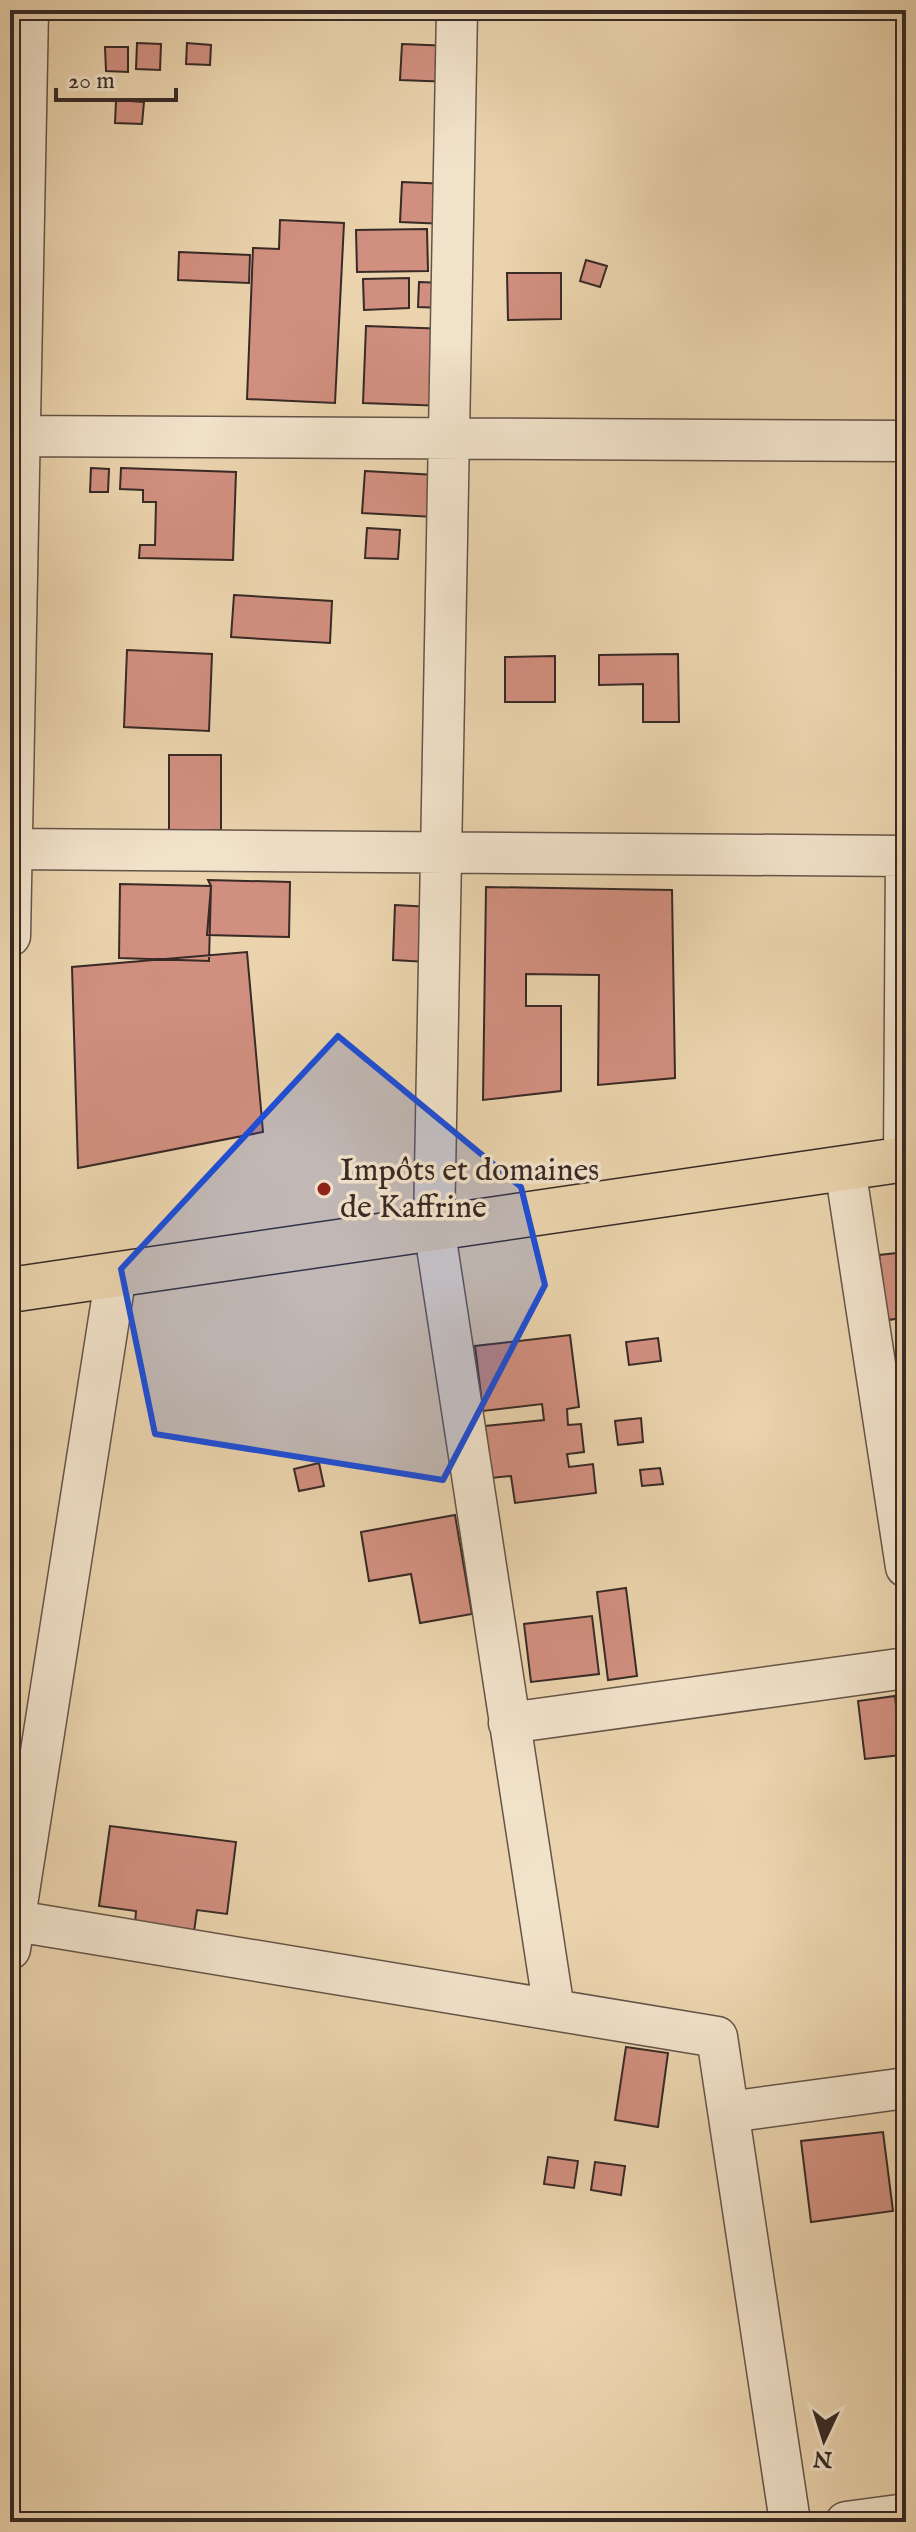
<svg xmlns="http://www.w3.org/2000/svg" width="916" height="2532" viewBox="0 0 916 2532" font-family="'IM FELL English',serif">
  <rect width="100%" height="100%" fill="#ead3ad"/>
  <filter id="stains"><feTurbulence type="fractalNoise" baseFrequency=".0025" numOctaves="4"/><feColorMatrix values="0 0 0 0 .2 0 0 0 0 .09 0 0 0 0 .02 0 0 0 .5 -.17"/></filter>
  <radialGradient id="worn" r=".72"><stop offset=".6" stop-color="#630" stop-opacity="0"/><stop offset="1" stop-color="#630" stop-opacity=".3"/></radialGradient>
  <path fill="#d18f7f" stroke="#382a26" stroke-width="2" d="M 137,43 L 161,44 L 160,70 L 136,69 Z
    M 187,43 L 211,45 L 210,65 L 186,64 Z
    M 402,44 L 452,46 L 452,82 L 400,80 Z
    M 105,47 L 128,47 L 128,72 L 106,71 Z
    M 116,100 L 144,102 L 142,124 L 115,123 Z
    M 402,182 L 448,184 L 446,224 L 400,222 Z
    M 280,220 L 344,223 L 335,403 L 247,399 L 253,248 L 279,249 Z
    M 427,229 L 428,271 L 357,272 L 356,230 Z
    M 179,252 L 250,255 L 249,283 L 178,280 Z
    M 586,260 L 607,266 L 600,287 L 580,281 Z
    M 507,273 L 561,273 L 561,319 L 508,320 Z
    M 409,278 L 409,308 L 364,310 L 363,279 Z
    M 419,282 L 445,283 L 444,308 L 418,307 Z
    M 366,326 L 448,329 L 445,406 L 363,403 Z
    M 91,468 L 109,469 L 108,492 L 90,492 Z
    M 121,468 L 236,472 L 233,560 L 139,558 L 140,545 L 155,545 L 156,502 L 143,502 L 143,490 L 120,489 Z
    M 365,471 L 436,475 L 434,517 L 362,513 Z
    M 367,528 L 400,530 L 398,559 L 365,558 Z
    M 234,595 L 332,601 L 330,643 L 231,637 Z
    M 127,650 L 212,654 L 209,731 L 124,727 Z
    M 678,654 L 679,722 L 643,722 L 643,684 L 599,685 L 599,655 Z
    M 555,656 L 555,702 L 505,702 L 505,657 Z
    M 169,755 L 221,755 L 221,830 L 169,830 Z
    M 208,880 L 290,882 L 289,937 L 207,935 L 211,886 Z
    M 120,884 L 211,886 L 209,961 L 119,958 Z
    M 486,887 L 672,890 L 675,1078 L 598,1085 L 599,975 L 526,974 L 526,1006 L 561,1006 L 561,1091 L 483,1100 Z
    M 395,905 L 431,907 L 428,962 L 393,960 Z
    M 247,952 L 263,1132 L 78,1168 L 72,967 Z
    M 906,1252 L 906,1345 L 902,1318 L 888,1320 L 879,1255 Z
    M 570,1335 L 579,1407 L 567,1409 L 568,1425 L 581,1424 L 584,1452 L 567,1454 L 569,1467 L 593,1464 L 596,1493 L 515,1503 L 511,1476 L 491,1478 L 485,1426 L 544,1420 L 542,1404 L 483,1411 L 475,1346 Z
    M 658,1338 L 661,1361 L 629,1365 L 626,1342 Z
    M 906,1390 L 906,1442 L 898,1391 Z
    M 641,1418 L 643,1442 L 618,1445 L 615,1421 Z
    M 319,1463 L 324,1486 L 299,1491 L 294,1469 Z
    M 660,1468 L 663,1484 L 642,1486 L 640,1470 Z
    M 455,1515 L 472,1614 L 420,1623 L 411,1574 L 369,1581 L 361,1532 Z
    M 626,1588 L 637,1676 L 608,1680 L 597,1592 Z
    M 592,1616 L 599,1674 L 531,1682 L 524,1624 Z
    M 895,1696 L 901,1755 L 865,1759 L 858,1701 Z
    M 110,1826 L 236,1842 L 227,1914 L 197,1910 L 194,1932 L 135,1925 L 136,1911 L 99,1906 Z
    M 626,2047 L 668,2053 L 658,2127 L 615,2120 Z
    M 883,2132 L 893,2211 L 811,2222 L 801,2141 Z
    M 548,2157 L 578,2161 L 574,2188 L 544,2184 Z
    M 595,2162 L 625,2166 L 621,2195 L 591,2190 Z"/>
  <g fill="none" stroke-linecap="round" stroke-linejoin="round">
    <g stroke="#645448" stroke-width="43">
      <path id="minor" d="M 457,10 L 434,1227 L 554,2010
        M 10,436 L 906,441
        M 12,849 L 906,856
        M 10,936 L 28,10
        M 904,1159 L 906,855
        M 845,1168 L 906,1567
        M 509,1723 L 906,1668
        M 10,1920 L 717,2037 L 790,2522
        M 10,1949 L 116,1274
        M 729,2112 L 906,2088
        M 846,2522 L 906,2514"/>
    </g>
    <g stroke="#382a26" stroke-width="47">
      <path id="highway" d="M 10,1290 L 906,1159"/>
    </g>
    <use href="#minor" stroke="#f1e2ca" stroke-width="40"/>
    <use href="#highway" stroke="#ead3ad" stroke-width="44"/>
  </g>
  <path fill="#1d4ed8" fill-opacity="0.2" stroke="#1d4ed8" stroke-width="6" stroke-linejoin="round" d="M 338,1036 L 521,1187 L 545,1285 L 443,1480 L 155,1434 L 121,1269 Z"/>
  <circle fill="#8f2418" stroke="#f1e2ca" stroke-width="3" cx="324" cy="1189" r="8"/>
  <g text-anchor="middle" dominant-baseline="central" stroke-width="7" stroke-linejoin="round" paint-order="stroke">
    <g font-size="32" fill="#382a26" stroke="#f1e2ca" text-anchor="start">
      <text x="340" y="1171">Impôts et domaines<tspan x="340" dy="37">de Kaffrine</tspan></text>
    </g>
  </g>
  <rect width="916" height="2532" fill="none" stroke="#ead3ad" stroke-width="40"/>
  <rect x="12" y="12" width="892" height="2508" fill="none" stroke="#382a26" stroke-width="4"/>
  <rect x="20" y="20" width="876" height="2492" fill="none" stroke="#382a26" stroke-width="2"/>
  <g transform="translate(824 2440) rotate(184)" stroke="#f1e2ca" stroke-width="6" paint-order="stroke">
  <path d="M0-6L14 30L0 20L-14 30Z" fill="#382a26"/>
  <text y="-12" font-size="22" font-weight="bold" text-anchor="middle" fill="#382a26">N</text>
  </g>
  <path d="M56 88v12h120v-12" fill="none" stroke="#382a26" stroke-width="4"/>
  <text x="68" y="88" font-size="24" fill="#382a26" stroke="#f1e2ca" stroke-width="6" paint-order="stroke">20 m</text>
  <rect width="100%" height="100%" filter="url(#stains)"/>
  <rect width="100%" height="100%" fill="url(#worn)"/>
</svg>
